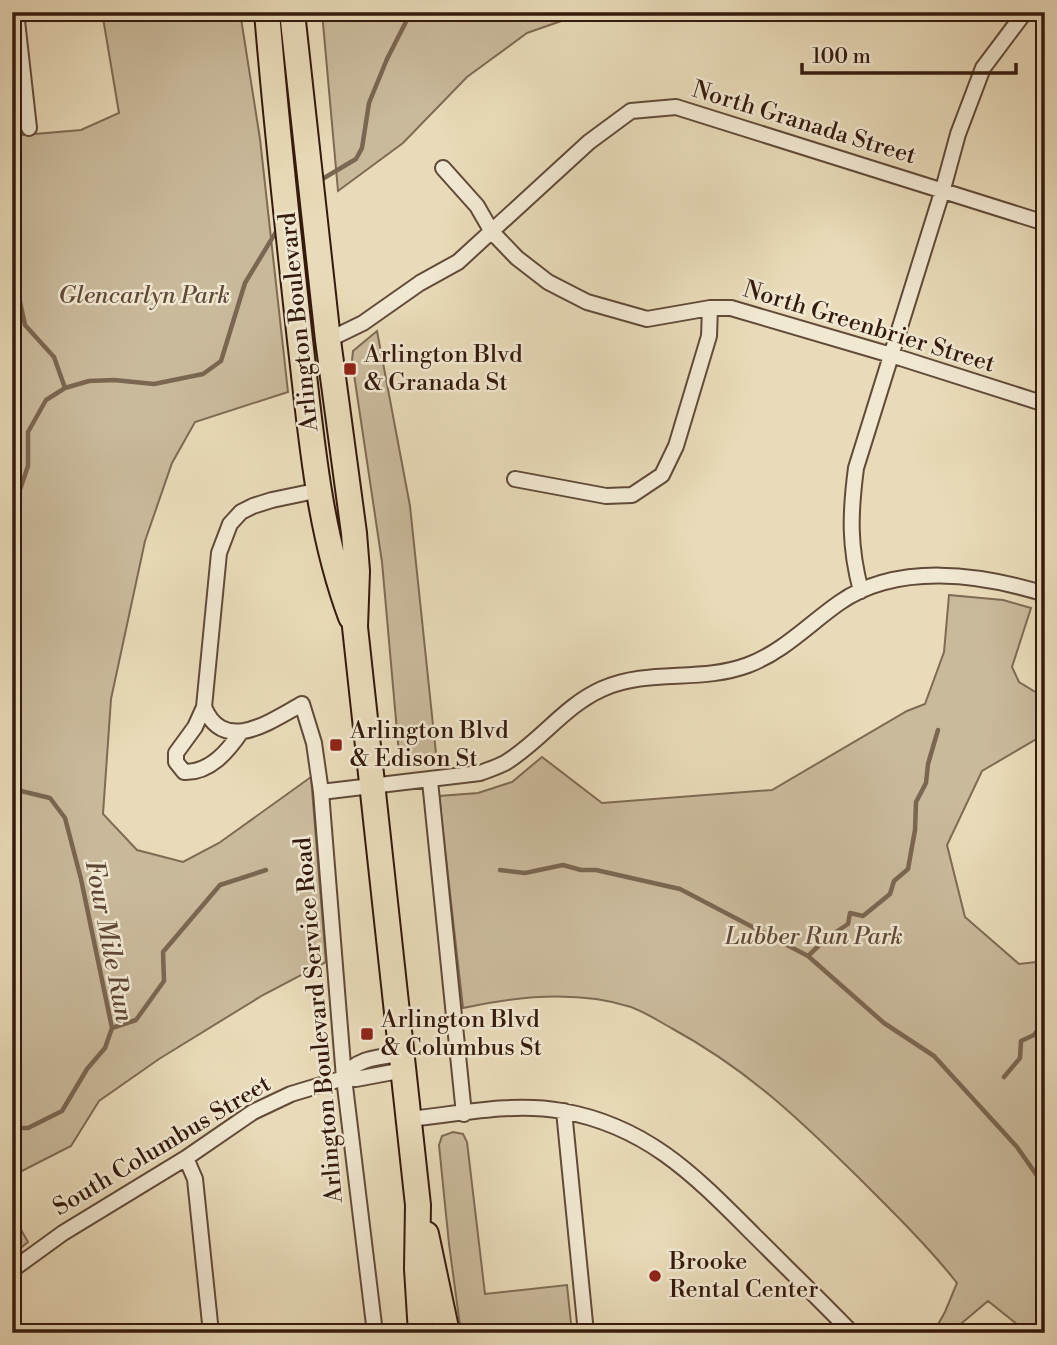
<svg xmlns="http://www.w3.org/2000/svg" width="1057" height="1345" viewBox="0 0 1057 1345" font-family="'Libre Bodoni',serif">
  <rect width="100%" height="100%" fill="#e9dbb9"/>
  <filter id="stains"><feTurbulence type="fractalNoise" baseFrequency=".00286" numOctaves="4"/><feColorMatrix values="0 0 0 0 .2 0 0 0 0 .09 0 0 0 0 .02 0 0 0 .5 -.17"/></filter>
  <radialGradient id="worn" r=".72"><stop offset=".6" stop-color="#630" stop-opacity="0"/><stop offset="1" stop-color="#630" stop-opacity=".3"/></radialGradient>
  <path fill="#caba9c" stroke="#7f6a54" stroke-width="2" d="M 102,12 L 240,12 L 260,139 L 288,392 L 195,422 L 172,463 L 145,541 L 111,699 L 103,814 L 137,850 L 183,862 L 219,843 L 311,777 L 326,962 L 263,995 L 159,1059 L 99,1101 L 71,1146 L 12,1176 L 12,136 L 81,130 L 119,113 Z
    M 322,12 L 587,12 L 527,33 L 467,77 L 403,143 L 338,191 Z
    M 377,331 L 410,506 L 437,763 L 400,765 L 382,562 L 352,361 L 353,351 Z
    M 949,595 L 1003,600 L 1031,608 L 1012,667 L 1019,682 L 1042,696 L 1045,734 L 982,771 L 947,845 L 965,917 L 1019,964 L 1045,961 L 1045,1333 L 1028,1333 L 988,1301 L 950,1333 L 933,1333 L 945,1312 L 957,1283 C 927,1245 893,1212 859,1178 C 799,1119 748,1070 673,1029 C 660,1022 645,1012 631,1007 C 577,990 517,996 463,1008 L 439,796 L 478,793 L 512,782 L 542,757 L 602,803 L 772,790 L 907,711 L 925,704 L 944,652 Z
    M 453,1132 L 463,1134 L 467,1142 L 485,1294 L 567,1285 L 572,1333 L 461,1333 L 449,1244 L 439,1145 L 442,1136 Z
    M 12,1214 L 28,1242 L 12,1255 Z"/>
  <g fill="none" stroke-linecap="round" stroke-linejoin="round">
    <path stroke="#7b6651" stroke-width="4.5" d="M 319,181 L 356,159 L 362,148 L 369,103 L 387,59 L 411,12
      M 12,297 L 20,302 L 25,325 L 54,357 L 65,388
      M 12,513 L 28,466 L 28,432 L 46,400 L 65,388 L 89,381 L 114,380 L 154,384 L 203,374 L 221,361 L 245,283 L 279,227
      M 12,787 L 21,791 L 50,798 L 65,818 L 81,879 L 112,1028 L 105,1048 L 87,1069 L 62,1111 L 28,1128 L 12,1128
      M 500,870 L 525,873 L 563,865 L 581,870 L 596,870 L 680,889 L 808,956 L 884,1023 L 934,1056 L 1017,1147 L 1045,1187
      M 808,956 L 827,938 L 848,924 L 850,913 L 863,916 L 890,894 L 894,881 L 908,869 L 915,830 L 916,802 L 926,783 L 928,764 L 938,730
      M 112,1028 L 136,1020 L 164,981 L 163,952 L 220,885 L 266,870
      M 1004,1077 L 1020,1058 L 1021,1041 L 1034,1035 L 1045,1021
      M 12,1238 L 16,1243"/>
    <g stroke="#614a38" stroke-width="18">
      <path id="minor" d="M 16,12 L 29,128
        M 443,168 L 477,206 L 492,232 L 517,258 L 548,282 L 587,302 L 647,319 L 710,308 L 731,308 L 891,355 L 1045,404
        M 328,340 L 363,323 L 420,283 L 458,262 L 589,142 L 631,111 L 676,107 L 1045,223
        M 515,479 L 606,496 L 632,495 L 662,475 L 676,446 L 709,336 L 710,308
        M 320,490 L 272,500 L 253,506 L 241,512 L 230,524 L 219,553 L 204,707 C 224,755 271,721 302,704 L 314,743 L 321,792 L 344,1078 L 375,1333
        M 861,591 C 849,546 850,514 856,468 L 943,189 L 958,134 L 983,68 L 1025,12
        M 204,707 L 195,727 L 176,753 L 176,762 L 184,772 C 210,773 228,751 241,732
        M 430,781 L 464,1114
        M 321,792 L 480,773 C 488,770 497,767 505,763 C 540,742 564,706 602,689 C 649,668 700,683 748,665 C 783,652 809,624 839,603 C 898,562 981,574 1045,594
        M 344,1078 C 355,1057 381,1057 402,1054
        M 564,1111 L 586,1333
        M 409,1119 C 459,1114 513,1102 562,1111 C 648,1126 696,1177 754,1235 C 787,1268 820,1300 852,1333
        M 186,1158 L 195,1179 L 211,1333
        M 12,1270 L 63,1233 L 186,1158 L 253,1112 L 291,1094 L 344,1078 L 356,1079 L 404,1070"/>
    </g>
    <g stroke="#341a0d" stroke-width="28">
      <path id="trunk" d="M 267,12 C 276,122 288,231 300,340 C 311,433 318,529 351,617
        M 292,12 L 328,340 L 354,533 L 357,571 L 355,627 L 418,1205 L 417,1269 L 421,1333
        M 426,1234 L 447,1333"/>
    </g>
    <use href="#minor" stroke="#f1e8d2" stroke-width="14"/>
    <use href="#trunk" stroke="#e9dbb9" stroke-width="24"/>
  </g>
  <g fill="#8f2418" stroke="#f1e8d2" stroke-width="2.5">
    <rect x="343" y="362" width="14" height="14" rx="3.5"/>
    <rect x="329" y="738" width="14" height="14" rx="3.5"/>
    <rect x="360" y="1027" width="14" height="14" rx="3.5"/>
    <circle cx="655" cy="1276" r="7"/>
  </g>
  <g text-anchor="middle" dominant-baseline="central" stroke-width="5" stroke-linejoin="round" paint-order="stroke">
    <g font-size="24" fill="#341a0d" stroke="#f1e8d2">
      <text transform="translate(804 123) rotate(17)">North Granada Street</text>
      <text transform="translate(299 322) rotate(-96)">Arlington Boulevard</text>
      <text transform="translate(869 327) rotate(17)">North Greenbrier Street</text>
      <text transform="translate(319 1020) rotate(-95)">Arlington Boulevard Service Road</text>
      <text transform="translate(162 1146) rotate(-31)">South Columbus Street</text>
    </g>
    <g font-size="24" font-style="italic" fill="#614a38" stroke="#f1e8d2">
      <text x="144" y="296">Glencarlyn Park</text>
      <text x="814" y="937">Lubber Run Park</text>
    </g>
    <g font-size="24" fill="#341a0d" stroke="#f1e8d2" text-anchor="start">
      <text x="364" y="355">Arlington Blvd<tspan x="364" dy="28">&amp; Granada St</tspan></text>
      <text x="350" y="731">Arlington Blvd<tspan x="350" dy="28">&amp; Edison St</tspan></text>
      <text x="381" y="1020">Arlington Blvd<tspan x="381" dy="28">&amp; Columbus St</tspan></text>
      <text x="669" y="1262">Brooke<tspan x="669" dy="28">Rental Center</tspan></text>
    </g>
    <g font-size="26" font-style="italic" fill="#5e4635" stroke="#f1e8d2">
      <text transform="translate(109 941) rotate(79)">Four Mile Run</text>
    </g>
  </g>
  <rect width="1057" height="1345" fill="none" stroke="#e9dbb9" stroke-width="42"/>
  <rect x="14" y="14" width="1029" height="1317" fill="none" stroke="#341a0d" stroke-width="3.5"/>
  <rect x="21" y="21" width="1015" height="1303" fill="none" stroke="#341a0d" stroke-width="2"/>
  <path d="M802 63v10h214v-10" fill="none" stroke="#341a0d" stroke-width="3.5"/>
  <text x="812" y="63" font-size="21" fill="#341a0d" stroke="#f1e8d2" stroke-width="5" paint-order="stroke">100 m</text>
  <rect width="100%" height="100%" filter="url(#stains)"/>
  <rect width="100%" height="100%" fill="url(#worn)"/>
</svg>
